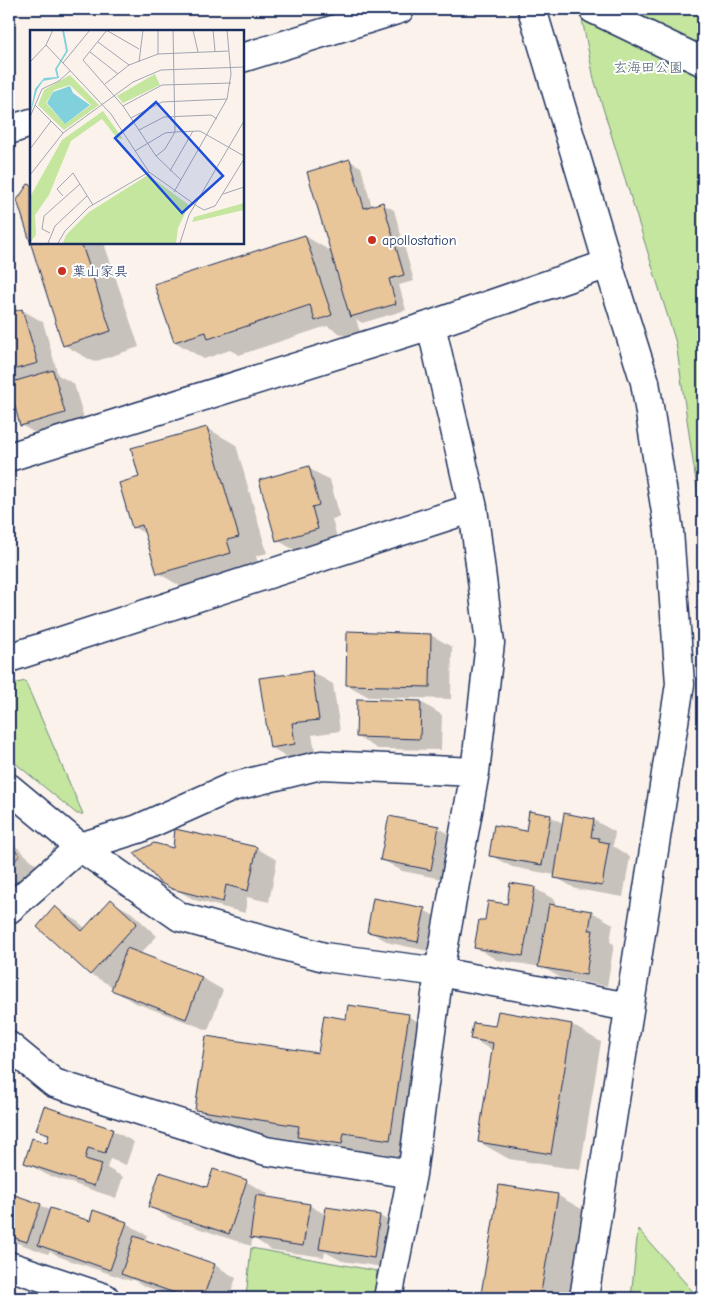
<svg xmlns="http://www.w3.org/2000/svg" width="712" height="1307" viewBox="0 0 712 1307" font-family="'Comic Neue','Klee One',sans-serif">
  <rect width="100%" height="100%" fill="#fbf3eb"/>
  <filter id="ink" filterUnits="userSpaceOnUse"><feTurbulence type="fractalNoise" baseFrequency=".02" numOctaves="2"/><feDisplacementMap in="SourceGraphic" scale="10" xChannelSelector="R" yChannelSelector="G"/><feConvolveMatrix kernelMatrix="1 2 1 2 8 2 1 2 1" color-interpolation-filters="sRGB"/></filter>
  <g filter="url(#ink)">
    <path fill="#c5e69f" stroke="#708a7e" d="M 580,9 L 703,9 L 703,558 L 697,489 L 676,343 L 594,79 Z
      M 25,681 L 83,814 L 77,814 L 9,758 L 9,685 Z
      M 638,1229 L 695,1294 L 695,1298 L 631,1298 Z
      M 251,1248 L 377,1271 L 374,1298 L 246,1298 Z"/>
    <path fill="#0003" d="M 350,161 L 361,167 L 372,207 L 383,204 L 394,210 L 414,281 L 399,285 L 406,310 L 362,323 L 356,319 L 360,332 L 346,337 L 327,326 L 239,355 L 230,350 L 204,359 L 175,342 L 305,236 L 332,252 Z
      M 28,185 L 31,186 L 31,242 L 18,201 Z
      M 32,242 L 106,242 L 105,246 L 139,347 L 94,362 L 64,345 Z
      M 22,310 L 43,322 L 58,375 L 74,384 L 86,425 L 42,437 L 21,425 L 16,382 L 9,378 L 9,314 Z
      M 207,428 L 236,445 L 267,553 L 256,556 L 260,570 L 187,590 L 158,573 L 146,534 L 133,527 Z
      M 308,468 L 330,480 L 340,517 L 332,519 L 338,541 L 298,552 L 277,540 Z
      M 9,563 L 13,577 L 9,578 Z
      M 349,633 L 431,635 L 452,647 L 451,699 L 369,697 L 347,685 Z
      M 312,672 L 333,684 L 340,731 L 312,735 L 316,756 L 292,760 L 271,747 Z
      M 421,702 L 442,715 L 441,750 L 378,749 L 357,737 Z
      M 550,816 L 564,824 L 594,820 L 615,832 L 613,846 L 630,857 L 623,897 L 576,889 L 555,877 L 555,875 L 512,867 L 490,855 Z
      M 439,828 L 460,840 L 452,881 L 402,871 L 381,859 Z
      M 9,840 L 40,868 L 9,895 Z
      M 256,848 L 277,860 L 269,902 L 247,897 L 245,913 L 195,900 L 160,881 L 174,849 Z
      M 534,888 L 555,900 L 555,906 L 592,912 L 613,924 L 610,942 L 614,944 L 607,986 L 561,978 L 542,967 L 497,960 L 475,947 L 486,922 Z
      M 111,901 L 132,913 L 157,936 L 140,954 L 202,978 L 223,990 L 208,1030 L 133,1002 L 112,989 L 113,987 L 90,974 L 55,908 L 76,920 L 86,929 Z
      M 424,910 L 445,922 L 439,953 L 390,943 L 368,931 Z
      M 408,1016 L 444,1036 L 426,1160 L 379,1153 L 377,1164 L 334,1157 L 306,1141 L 232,1130 L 196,1109 L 319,1054 L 347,1020 Z
      M 572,1025 L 601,1042 L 580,1170 L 509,1159 L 479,1142 L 493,1051 L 471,1038 L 496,1028 Z
      M 38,1129 L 112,1130 L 134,1142 L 126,1165 L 110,1159 L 107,1168 L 123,1177 L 116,1198 L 47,1175 L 26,1163 L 48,1144 L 50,1136 Z
      M 214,1170 L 247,1182 L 268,1194 L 266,1198 L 309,1205 L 326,1215 L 327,1208 L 380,1216 L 401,1228 L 396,1269 L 342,1261 L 325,1252 L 324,1257 L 272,1250 L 253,1238 L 251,1246 L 171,1219 L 150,1207 L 208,1189 Z
      M 9,1194 L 40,1205 L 51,1211 L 90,1223 L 126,1223 L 147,1235 L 145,1241 L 215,1265 L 236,1278 L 229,1298 L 178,1298 L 144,1286 L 132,1279 L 131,1281 L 60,1257 L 50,1251 L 48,1254 L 9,1240 Z
      M 557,1195 L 587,1212 L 573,1298 L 490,1298 L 482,1293 Z"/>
    <path fill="#e9c59a" stroke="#1b2f5e" d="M 350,159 L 364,208 L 383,202 L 404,275 L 389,279 L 396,304 L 350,317 L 307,172 Z
      M 28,184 L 31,185 L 31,242 L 81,242 L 111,331 L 63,346 L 17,200 Z
      M 305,235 L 332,315 L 315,321 L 310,305 L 208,339 L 206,332 L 174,342 L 154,284 Z
      M 22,309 L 38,363 L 9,371 L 9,313 Z
      M 53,370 L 65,413 L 20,426 L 9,383 Z
      M 207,427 L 239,537 L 227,540 L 231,553 L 157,574 L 142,525 L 132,528 L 119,483 L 139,477 L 131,448 Z
      M 309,466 L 319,505 L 312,507 L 318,529 L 276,541 L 259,480 Z
      M 347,631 L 431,634 L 430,687 L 346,685 Z
      M 312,671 L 319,720 L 292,723 L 295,744 L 270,748 L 259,678 Z
      M 357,699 L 421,701 L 420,739 L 356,737 Z
      M 529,811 L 551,815 L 542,865 L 489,856 L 494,825 L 526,831 Z
      M 564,813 L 594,819 L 591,837 L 599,838 L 599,841 L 609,843 L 602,886 L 554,878 Z
      M 389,816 L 439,826 L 431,870 L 380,860 Z
      M 175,829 L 257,847 L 248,891 L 226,885 L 223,902 L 172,889 L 159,882 L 134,853 L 154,843 L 173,848 Z
      M 9,845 L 20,855 L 9,867 Z
      M 510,883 L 535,887 L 523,956 L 474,948 L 479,920 L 485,920 L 488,901 L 507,904 Z
      M 373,898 L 425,908 L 418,942 L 367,932 Z
      M 111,899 L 137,923 L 90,975 L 37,927 L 55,906 L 82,931 Z
      M 549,904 L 592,911 L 589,930 L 593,930 L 586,975 L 538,967 Z
      M 127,948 L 202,977 L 186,1019 L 111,990 Z
      M 348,1005 L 409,1014 L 390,1140 L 344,1133 L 342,1144 L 297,1137 L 299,1126 L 195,1110 L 206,1036 L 318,1053 L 324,1015 L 346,1019 Z
      M 498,1011 L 572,1024 L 551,1154 L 478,1142 L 493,1043 L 470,1039 L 473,1023 L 495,1026 Z
      M 44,1106 L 113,1129 L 105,1153 L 88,1148 L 85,1159 L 102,1164 L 94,1186 L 24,1163 L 32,1138 L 47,1143 L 49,1134 L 36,1130 Z
      M 213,1169 L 247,1180 L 229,1234 L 148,1207 L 160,1172 L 207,1187 Z
      M 499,1185 L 558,1194 L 540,1298 L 506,1298 L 481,1294 Z
      M 9,1193 L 41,1204 L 27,1242 L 9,1236 Z
      M 256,1195 L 310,1204 L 303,1246 L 250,1238 Z
      M 326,1207 L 380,1215 L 374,1258 L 319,1249 Z
      M 50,1208 L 90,1221 L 93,1210 L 127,1222 L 110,1270 L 38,1245 Z
      M 134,1236 L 215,1264 L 203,1298 L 189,1298 L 121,1274 Z"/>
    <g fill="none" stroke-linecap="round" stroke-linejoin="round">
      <g stroke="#1b2f5e" stroke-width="31">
        <path id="street" d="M 593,9 L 703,62
          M 431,325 L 473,508 L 490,643 L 475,772
          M 9,457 L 431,325 L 608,264
          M 9,658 L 473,508
          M 9,788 L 80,847 L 138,829 L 232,787 L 321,765 L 475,772 L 439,972 L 412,1174 L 388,1298
          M 9,909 L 80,847 L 180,917 L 324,957 L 439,972 L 629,1007
          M 9,1046 L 54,1083 L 266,1151 L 412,1174
          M 9,1266 L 105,1298"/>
      </g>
      <g stroke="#1b2f5e" stroke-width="31">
        <path id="secondary" d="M 532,9 L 608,264 L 645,382 L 669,531 L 680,684 L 584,1298
          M 242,58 L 400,9
          M 9,130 L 31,123"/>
      </g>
      <use href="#street" stroke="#fff" stroke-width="28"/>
      <use href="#secondary" stroke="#fff" stroke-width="28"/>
    </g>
  </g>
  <g fill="#c8321e" stroke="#fff" stroke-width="2">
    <circle cx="372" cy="240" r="5"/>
    <circle cx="62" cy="271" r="5"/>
  </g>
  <g text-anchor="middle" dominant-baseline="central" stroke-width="4" stroke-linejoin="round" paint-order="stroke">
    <g font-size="14" fill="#465d6e" stroke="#fff">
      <text x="648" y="67">玄海田公園</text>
    </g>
    <g font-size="14" fill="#1b2f5e" stroke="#fff" text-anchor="start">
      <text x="382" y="240">apollostation</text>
      <text x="72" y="271">葉山家具</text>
    </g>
  </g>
  <g transform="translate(30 30)">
    <rect width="214" height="214" fill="#fbf3eb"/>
    <path d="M 125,44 L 130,55 L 93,73 L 87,66 ZM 40,45 L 69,75 L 34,100 L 8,75 L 14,60 ZM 40,55 L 61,75 L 35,94 L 16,73 L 24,60 ZM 73,81 L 93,109 L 87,108 L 72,89 L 41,111 L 19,165 L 5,185 L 6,205 L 0,213 L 0,167 L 32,110 ZM 118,145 L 159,175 L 148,198 L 146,213 L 33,213 L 36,205 L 59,182 ZM 214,173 L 214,180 L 162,192 L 164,187 Z" fill="#c5e69f" fill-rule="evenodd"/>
    <path d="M 32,0 L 34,0 L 38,21 L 27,39 L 29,48 L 13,51 L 7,60 L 0,85 L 5,59 L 14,48 L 27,47 L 25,39 L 36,21 ZM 40,56 L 43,63 L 60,75 L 35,94 L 17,73 L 23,62 Z" fill="#81d1dd"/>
    <path fill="none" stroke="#a1a5b3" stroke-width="1" d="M 76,0 L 109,19M 77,0 L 53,30 L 93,76 L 126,126 L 135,119 L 145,102 L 170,101 L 214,126M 163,0 L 168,22M 183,0 L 185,21M 68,12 L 99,35M 16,15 L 81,84 L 119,142 L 167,176 L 174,180 L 185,176 L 214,129M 60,22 L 88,44M 128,24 L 128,0M 0,32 L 16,15 L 23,0M 109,32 L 113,0M 33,33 L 60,0M 75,54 L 99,35 L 128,24 L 199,21M 5,75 L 33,103M 93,76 L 132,55 L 201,53M 0,87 L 12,59 L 29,51 L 40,41M 101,88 L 132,72 L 197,69M 109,100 L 134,87 L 181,85 L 187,89M 0,119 L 21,91M 105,121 L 135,103 L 145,102 L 143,0M 126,126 L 151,150M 140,141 L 163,101M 0,145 L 33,103 L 103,52 L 131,40 L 214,37M 144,162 L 197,69 L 201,44 L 197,0M 193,164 L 214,157M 33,166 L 27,159 L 43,143 L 63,175M 20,203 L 12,199 L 14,186 L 50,154M 18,213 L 25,196 L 57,166M 28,213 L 35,201 L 59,177 L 119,142M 150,213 L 159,185 L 214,91"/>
    <path fill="#1d4ed8" fill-opacity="0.15" stroke="#1d4ed8" stroke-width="2.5" d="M 126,72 L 193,146 L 152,183 L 85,108 Z"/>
    <rect width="214" height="214" fill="none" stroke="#1b2f5e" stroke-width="2.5"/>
  </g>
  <rect width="712" height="1307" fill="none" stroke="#fff" stroke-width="30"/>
  <rect x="15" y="15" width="682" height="1277" fill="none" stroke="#1b2f5e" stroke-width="2" filter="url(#ink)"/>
</svg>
